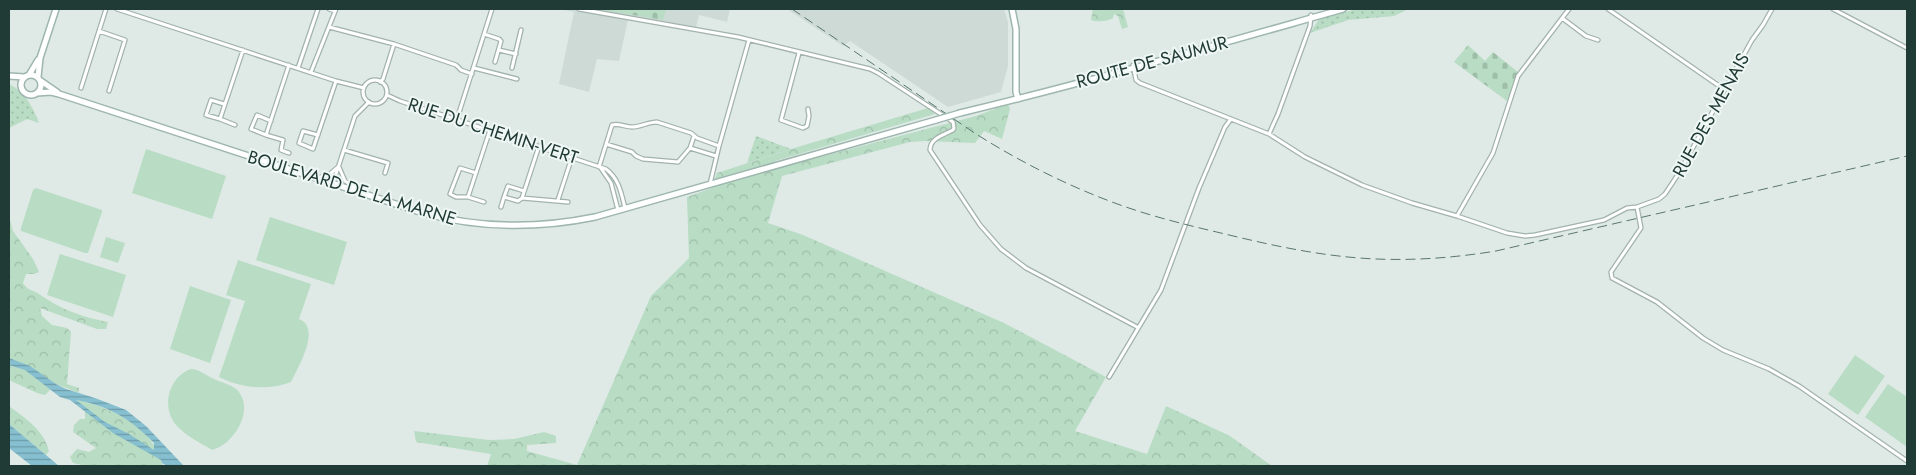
<svg xmlns="http://www.w3.org/2000/svg" width="1916" height="475" viewBox="0 0 1916 475" font-family="Jost,sans-serif">
  <defs>
    <pattern id="grass-dots" width="8" height="8" patternUnits="userSpaceOnUse" patternTransform="scale(1.25)"><rect width="8" height="8" fill="#b8dcc4"/><path d="M2 2h.1M6 6h.1" fill="none" stroke="#9ebea9" stroke-width="1.8" stroke-linecap="round"/></pattern>
    <pattern id="forest-crowns" width="20" height="18" patternUnits="userSpaceOnUse" patternTransform="scale(1.25)"><rect width="20" height="18" fill="#b8dcc4"/><path d="M2 6a3 3 0 1 1 6 0M12 15a3 3 0 1 1 6 0" fill="none" stroke="#9ebea9"/></pattern>
    <pattern id="cemetery-stones" width="16" height="16" patternUnits="userSpaceOnUse" patternTransform="scale(1.25)"><rect width="16" height="16" fill="#b8dcc4"/><path d="M2 7V4a2 2 0 0 1 4 0v3zM10 15v-3a2 2 0 0 1 4 0v3z" fill="#9ebea9"/></pattern>
    <pattern id="water-rules" width="6" height="5" patternUnits="userSpaceOnUse" patternTransform="scale(1.25)"><rect width="6" height="5" fill="#86bfd0"/><path d="M0 2.5h6" fill="none" stroke="#6d9caa"/></pattern>
  </defs>
  <rect width="100%" height="100%" fill="#dfeae6"/>
  <path fill="#cddad5" d="M 559,9 L 730,9 L 727,22 L 699,15 L 696,27 L 629,15 L 619,61 L 597,59 L 589,92 L 559,84 L 574,12 Z
    M 787,9 L 1004,9 L 1008,22 L 1008,66 L 1001,92 L 948,107 L 850,41 L 843,46 Z"/>
  <path fill="url(#grass-dots)" d="M 1357,9 L 1408,9 L 1394,16 L 1348,20 L 1310,33 L 1319,19 Z
    M 9,84 C 25,92 33,107 39,123 L 27,119 L 9,128 Z
    M 756,136 L 791,149 L 747,163 Z"/>
  <path fill="url(#forest-crowns)" d="M 1093,9 L 1123,9 L 1128,27 L 1122,29 L 1118,16 L 1114,14 L 1113,18 C 1107,22 1097,22 1091,20 Z
    M 1008,104 L 1010,109 L 1002,139 L 984,131 L 975,143 L 925,141 L 910,142 L 782,176 L 768,223 L 803,235 L 1004,323 L 1106,377 L 1075,431 L 1147,454 L 1166,406 L 1230,436 L 1272,466 L 487,466 L 491,454 L 416,442 L 414,431 L 489,440 L 514,439 L 544,432 L 556,436 L 556,443 L 527,445 L 527,451 L 577,465 L 651,296 L 689,258 L 687,197 L 712,188 L 717,173 L 791,149 L 928,108 L 935,114 L 775,161 L 778,168 L 976,116 Z
    M 9,216 L 13,231 L 33,259 L 39,272 L 34,274 L 26,274 L 23,283 C 29,292 32,289 39,294 C 60,309 82,317 108,322 L 106,329 L 97,329 L 40,308 L 42,316 L 52,325 L 67,328 L 71,332 L 67,384 L 79,388 L 79,393 L 56,384 L 45,395 L 37,393 L 9,380 Z
    M 76,400 C 81,400 91,404 98,406 C 127,416 155,434 163,466 L 87,466 L 73,463 L 70,457 L 77,449 L 89,452 L 96,448 L 73,432 L 74,425 L 80,419 L 85,419 L 85,411 Z
    M 9,406 C 25,418 44,430 49,451 L 46,455 L 9,424 Z"/>
  <path fill="url(#cemetery-stones)" d="M 596,9 L 666,9 L 663,20 Z
    M 1468,45 L 1485,61 L 1493,52 L 1518,72 L 1507,101 L 1454,62 Z"/>
  <path fill="#b8dcc4" d="M 146,149 L 226,176 L 212,219 L 132,193 Z
    M 36,188 L 102,210 L 102,212 L 88,253 L 85,253 L 21,231 L 21,228 L 33,190 Z
    M 270,217 L 347,242 L 334,285 L 256,260 Z
    M 106,237 L 125,243 L 118,263 L 100,257 Z
    M 60,254 L 126,275 L 113,317 L 47,295 Z
    M 238,260 L 311,284 L 299,319 C 322,328 298,367 291,382 C 269,391 240,388 219,377 L 245,301 L 226,295 Z
    M 190,286 L 231,300 L 210,363 L 170,349 Z
    M 1855,355 L 1885,376 L 1858,415 L 1828,394 Z
    M 191,369 C 199,369 205,375 212,378 C 220,382 234,385 239,392 C 254,412 233,445 212,450 C 201,443 186,436 177,426 C 160,408 169,376 191,369 Z
    M 1888,384 L 1907,397 L 1907,447 L 1865,417 Z"/>
  <path fill="url(#water-rules)" fill-rule="evenodd" d="M 9,358 L 30,366 L 56,384 L 66,389 L 95,398 L 126,410 L 146,426 L 184,466 L 167,466 L 162,463 L 161,460 L 113,433 L 70,400 L 60,397 L 25,370 L 9,365 ZM 76,400 C 109,406 131,419 154,443 L 154,450 L 129,434 L 105,422 Z
    M 9,424 L 59,466 L 32,466 L 9,448 Z"/>
  <g fill="none" stroke-linecap="round" stroke-linejoin="round">
    <g stroke="#a2b2ad" stroke-width="5.5">
      <path id="street" d="M 117,9 L 336,81 L 364,88
        M 329,9 L 335,11
        M 579,9 L 738,37 L 870,69 L 878,73 L 953,122 L 954,128 L 953,130 C 944,135 930,138 930,150 L 980,225 L 1001,249 L 1026,268 L 1137,327
        M 1608,9 L 1725,90
        M 1833,9 L 1907,48
        M 1562,18 L 1586,36 L 1598,40
        M 329,27 L 394,44 L 456,65 L 461,70 L 472,74
        M 99,31 L 106,9
        M 484,34 L 499,39 L 501,41 L 495,62
        M 499,50 L 516,54
        M 799,53 L 781,120 L 803,128 L 807,126 L 809,116 L 808,109
        M 1133,65 L 1136,80 L 1140,83 L 1269,134 L 1305,157 L 1362,185 L 1412,203 L 1457,216 L 1507,233 L 1525,236 L 1535,235 L 1604,220 L 1627,208 L 1637,207 L 1659,199 L 1665,194 L 1679,173 L 1752,40 L 1763,25 L 1772,9
        M 298,68 L 318,9
        M 474,68 L 517,79
        M 512,68 L 521,30
        M 311,72 L 336,9
        M363 92a12 12 0 1 1 24 0a12 12 0 1 1-24 0Z
        M 380,82 L 383,79 L 394,44
        M 81,88 L 99,31 L 125,40 L 109,91
        M 387,95 L 400,101 L 606,169 C 619,179 621,192 625,208
        M 224,104 L 211,100 L 206,115 L 220,119 L 243,50
        M 220,119 L 235,125
        M 457,119 L 492,9
        M 271,121 L 257,115 L 251,129 L 266,135 L 289,65
        M 1269,134 L 1278,114 L 1310,26 L 1311,15
        M 266,135 L 283,140 L 281,150 L 289,153
        M 318,135 L 303,131 L 299,143 L 313,149 L 336,81
        M 606,144 L 632,152 L 636,156 L 643,159 L 678,162 L 690,148 L 716,156
        M 539,146 L 522,198 L 568,202
        M 690,148 L 694,136
        M 344,150 L 388,163 L 385,173
        M 339,167 L 345,181 L 361,191
        M 599,167 L 612,125 C 619,123 625,127 632,127 C 641,127 648,122 657,122 L 691,133 L 697,138 L 719,146 L 749,40
        M 600,167 L 611,183 L 618,210
        M 476,173 L 460,168 L 450,194 L 456,197 L 468,197 L 490,130
        M 318,178 L 330,174 L 338,167
        M 333,183 L 355,116 L 369,102
        M 710,184 L 719,146
        M 468,197 L 484,202
        M 522,198 L 518,201 L 504,197 L 508,186 L 524,191
        M 558,200 L 572,157
        M 501,207 L 504,197
        M 1637,207 L 1641,228 L 1611,272 L 1612,278 L 1657,302 L 1703,338 L 1723,350 L 1769,369 L 1799,386 L 1907,461
        M 1457,216 L 1493,153 L 1518,76 L 1569,9
        M 1109,377 L 1161,290 L 1199,188 L 1225,127 L 1231,119"/>
    </g>
    <g stroke="#9eb6af" stroke-width="8">
      <path id="secondary" d="M 1012,9 L 1016,29 L 1016,92 L 1018,99
        M21 85a10 10 0 1 1 20 0a10 10 0 1 1-20 0Z
        M 29,75 L 38,60
        M 9,76 L 24,77
        M 38,77 L 40,58 L 56,9
        M 41,81 L 57,92
        M 37,93 L 51,92 L 59,94 L 423,213 C 481,229 536,229 595,217 L 936,120
        M 960,113 C 1089,82 1216,45 1343,9"/>
    </g>
    <use href="#street" stroke="#fff" stroke-width="3"/>
    <use href="#secondary" stroke="#fff" stroke-width="5"/>
    <path stroke="#5a7671" stroke-width="1" stroke-dasharray="10 5" stroke-linecap="butt" d="M 792,9 L 976,134 C 1019,161 1064,184 1112,202 C 1149,216 1187,225 1225,234 C 1266,244 1307,253 1348,257 C 1398,262 1447,259 1496,251 L 1907,156"/>
    <g stroke="#9eb6af" stroke-width="8" stroke-linecap="butt">
      <path id="secondary-bridge" d="M 936,120 L 960,113"/>
    </g>
    <use href="#secondary-bridge" stroke="#fff" stroke-width="5"/>
  </g>
  <g text-anchor="middle" dominant-baseline="central" stroke-width="4" stroke-linejoin="round" paint-order="stroke">
    <g font-size="18" fill="#203a35" stroke="#eff7f4">
      <text transform="translate(1152 62) rotate(-15)">ROUTE DE SAUMUR</text>
      <text transform="translate(1711 115) rotate(-61)">RUE DES MENAIS</text>
      <text transform="translate(493 131) rotate(18)">RUE DU CHEMIN-VERT</text>
      <text transform="translate(352 188) rotate(17)">BOULEVARD DE LA MARNE</text>
    </g>
  </g>
  <rect width="1916" height="475" fill="none" stroke="#203a35" stroke-width="20"/>
</svg>
